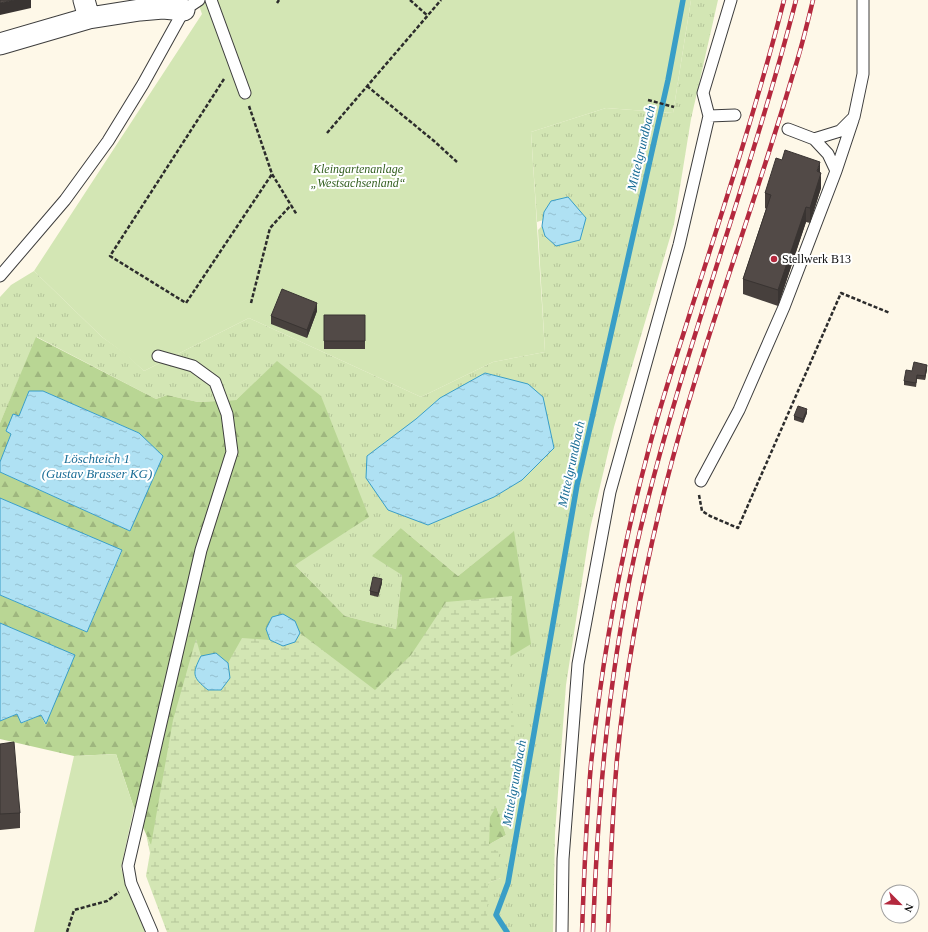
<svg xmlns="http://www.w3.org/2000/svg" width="928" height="932" viewBox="0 0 928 932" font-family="'Times New Roman',serif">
  <defs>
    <pattern id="grass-tufts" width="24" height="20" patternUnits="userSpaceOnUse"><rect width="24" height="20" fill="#d3e6b4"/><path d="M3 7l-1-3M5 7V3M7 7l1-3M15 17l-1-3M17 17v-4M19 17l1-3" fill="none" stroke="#b4c499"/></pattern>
    <pattern id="forest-firs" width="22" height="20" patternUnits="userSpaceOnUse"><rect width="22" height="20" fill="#b9d694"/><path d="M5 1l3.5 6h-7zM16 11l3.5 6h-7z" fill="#9eb67e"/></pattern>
    <pattern id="wetland-marsh" width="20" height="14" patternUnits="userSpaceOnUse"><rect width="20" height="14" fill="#d3e6b4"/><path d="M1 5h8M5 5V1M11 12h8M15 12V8" fill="none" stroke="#b4c499"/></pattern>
    <pattern id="water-ripples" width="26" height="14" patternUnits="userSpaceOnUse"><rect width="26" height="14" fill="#afe1f3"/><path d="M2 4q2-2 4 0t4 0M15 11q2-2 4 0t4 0" fill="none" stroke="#95c0cf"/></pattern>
  </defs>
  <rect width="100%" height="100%" fill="#fef8e8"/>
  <path fill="url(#grass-tufts)" fill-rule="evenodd" d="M 691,0 L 718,0 L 691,119 L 674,224 L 614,427 L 590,529 L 566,685 L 555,833 L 553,932 L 482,932 L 482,885 L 501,878 L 477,851 L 506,835 L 489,786 L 513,532 L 458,576 L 401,528 L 402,575 L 396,629 L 345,616 L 295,565 L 277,362 L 236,400 L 198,402 L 167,395 L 156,399 L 37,337 L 0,423 L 0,297 L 11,285 L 34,271 L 102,337 L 126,354 L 144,371 L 249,318 L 421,397 L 493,362 L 545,352 L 538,230 L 542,226 L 545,236 L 556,246 L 580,240 L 544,212 L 543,220 L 537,222 L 531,132 L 606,108 L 673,113 ZM 440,398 L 366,478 L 416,419 Z"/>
  <path fill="url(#forest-firs)" d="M 36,337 L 156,399 L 167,395 L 198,402 L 236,400 L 277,361 L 321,396 L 369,517 L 295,565 L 345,616 L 396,629 L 402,575 L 372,556 L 401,528 L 458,576 L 514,531 L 531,644 L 462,685 L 489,786 L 506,835 L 477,851 L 166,883 L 146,834 L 134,808 L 116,754 L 74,756 L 0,739 L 0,721 L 17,714 L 22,723 L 41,715 L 45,724 L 74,655 L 0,623 L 0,595 L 87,632 L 122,551 L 0,498 L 0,472 L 130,531 L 139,433 L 43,391 L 29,391 L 19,416 L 13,414 L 11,434 L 0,462 L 0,423 Z"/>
  <path fill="url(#wetland-marsh)" d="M 512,596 L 510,672 L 517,772 L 490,817 L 489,850 L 498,850 L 501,878 L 488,883 L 487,919 L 494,932 L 167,932 L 146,876 L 150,853 L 146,834 L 151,845 L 173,720 L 196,639 L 201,656 L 194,670 L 230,678 L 228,663 L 242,638 L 270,640 L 283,646 L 295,642 L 300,633 L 375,690 L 411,655 L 446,602 Z"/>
  <path fill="#d3e6b4" d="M 197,0 L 691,0 L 673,113 L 606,108 L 531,132 L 545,352 L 493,362 L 421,397 L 249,318 L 144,371 L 125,354 L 102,337 L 34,271 L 202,14 Z
    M 116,754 L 134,808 L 121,868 L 145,932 L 34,932 L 74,756 Z"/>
  <path fill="url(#water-ripples)" stroke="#399ec7" d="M 568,197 L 586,218 L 580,240 L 556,246 L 545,236 L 542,226 L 544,212 L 551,201 Z
    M 485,373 L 528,384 L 543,397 L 554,448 L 522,480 L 494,497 L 428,525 L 388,510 L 366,478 L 367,456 L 416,419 L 440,398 Z
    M 29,391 L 43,391 L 139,433 L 163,456 L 130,531 L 0,472 L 0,462 L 11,434 L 6,431 L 13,414 L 19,416 Z
    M 0,498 L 122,550 L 87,632 L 0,595 Z
    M 283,614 L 295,621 L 300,633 L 295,642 L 283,646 L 270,640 L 266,629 L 272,617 Z
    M 0,623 L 75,655 L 46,724 L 41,715 L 21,723 L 17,714 L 0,721 Z
    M 216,653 L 228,663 L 230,678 L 221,690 L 208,690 C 192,677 192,674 201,656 Z"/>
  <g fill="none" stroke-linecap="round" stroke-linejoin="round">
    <path stroke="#399ec7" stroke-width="5.5" d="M 507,932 L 496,915 L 508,883 L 577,485 L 668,80 L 683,0"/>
    <g stroke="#3d3d3d" stroke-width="13">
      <path id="service" d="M 211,0 L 245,93
        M 709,116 L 735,115
        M 814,139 L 840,131 L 854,117 L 863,74 L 863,0
        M 836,171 L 853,120
        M 0,276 L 65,200 L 108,141 L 143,84 L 184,10 L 199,0
        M 701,481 L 739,410 L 784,307 L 836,171 L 828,154 L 814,139 L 788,129
        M 152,932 L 131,883 L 128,866 L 201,550 L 232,452 L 227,414 L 215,382 L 193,366 L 158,356
        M 562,932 L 563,859 L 578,664 L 610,492 L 679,245 L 709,116 L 703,93 L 731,0"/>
    </g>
    <g stroke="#3d3d3d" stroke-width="23">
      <path id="minor" d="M 84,0 L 89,18 L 140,10 L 163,8 L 184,10
        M 0,44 L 89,18"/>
    </g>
    <path stroke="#2c2c2c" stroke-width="2.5" stroke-dasharray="4 2" stroke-linecap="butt" d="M 410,0 L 428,16
      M 277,3 L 279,0
      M 224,79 L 110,256 L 186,303 L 272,174
      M 367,86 L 434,141 L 457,162
      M 648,100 L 674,107
      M 249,106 L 272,174 L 297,215
      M 327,133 L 441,0
      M 251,303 L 270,228 L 291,205
      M 699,495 L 702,511 L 710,516 L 738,528 L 841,293 L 890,313
      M 67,932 L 74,910 L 107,901 L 119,892"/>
    <use href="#service" stroke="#fff" stroke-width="11"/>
    <use href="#minor" stroke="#fff" stroke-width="21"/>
    <g stroke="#b4293e" stroke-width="4.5">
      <path id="rail" d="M 582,932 C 584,876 586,820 591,764 C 602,660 620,557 647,456 C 659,408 675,361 690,313 C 723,209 757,106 784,0
        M 593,932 C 598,797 609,663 640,531 C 683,351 750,179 796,0
        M 608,932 C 610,874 612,816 617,759 C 627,658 646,558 672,461 C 707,330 755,204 793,74 C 801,50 807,25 813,0"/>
    </g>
    <use href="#rail" stroke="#fff" stroke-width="3" stroke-dasharray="9" stroke-linecap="butt"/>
  </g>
  <path fill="#47403d" d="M 782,160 L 820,172 L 821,188 L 810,223 L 806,222 L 778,306 L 743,294 L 743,279 L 766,209 L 765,208 L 765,193 Z
    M 317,311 L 307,338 L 271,324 L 271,316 Z
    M 324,315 L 365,315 L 365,349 L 324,349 Z
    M 927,369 L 925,380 L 917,379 L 916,387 L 904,385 L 904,381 L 912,371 Z
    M 807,413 L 803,423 L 794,420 L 794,416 Z
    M 382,583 L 378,597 L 370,595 L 370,591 Z
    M 0,744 L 20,813 L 20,828 L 0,830 Z"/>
  <path fill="#393432" d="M 14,0 L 31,0 L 31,8 L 0,15 L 0,3 Z
    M 820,162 L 820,177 L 821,173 L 821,188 L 810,223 L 810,208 L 817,171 Z
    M 806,207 L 806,222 L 778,306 L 778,290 Z
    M 317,303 L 317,311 L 307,338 L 307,330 Z
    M 927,365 L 927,369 L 925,380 L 925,376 Z
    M 807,409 L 807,413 L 803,423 L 803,419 Z
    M 382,579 L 382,583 L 378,597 L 378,593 Z"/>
  <path fill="#524a47" stroke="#393432" d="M 0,0 L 14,0 L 0,3 Z
    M 785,150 L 820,162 L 817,171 L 821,173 L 810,208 L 806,207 L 778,290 L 743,279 L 771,195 L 765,193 L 776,158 L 782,160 Z
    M 282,289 L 317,303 L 307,330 L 271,316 Z
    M 324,315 L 365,315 L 365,341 L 324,341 Z
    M 914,362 L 927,365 L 925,376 L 917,375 L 916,383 L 904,381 L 906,370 L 912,371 Z
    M 798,406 L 807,409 L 803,419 L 794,416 Z
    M 373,577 L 382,579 L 378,593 L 370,591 Z
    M 14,742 L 20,813 L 0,814 L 0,744 Z"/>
  <circle fill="#b4293e" stroke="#fff" stroke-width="1.5" cx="774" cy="259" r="4"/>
  <g text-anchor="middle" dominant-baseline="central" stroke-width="4" stroke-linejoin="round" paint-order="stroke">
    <g font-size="12" font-style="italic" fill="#325e1e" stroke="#fff">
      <text x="358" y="169">Kleingartenanlage<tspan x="358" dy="14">„Westsachsenland“</tspan></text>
    </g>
    <g font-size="12" fill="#0a0a0a" stroke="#fff" text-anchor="start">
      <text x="782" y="259">Stellwerk B13</text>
    </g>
    <g font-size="13" font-style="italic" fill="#1a6d96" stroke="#fff">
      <text transform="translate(641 148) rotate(-77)">Mittelgrundbach</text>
      <text x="97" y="458">Löschteich 1<tspan x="97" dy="15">(Gustav Brasser KG)</tspan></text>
      <text transform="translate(571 464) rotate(-78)">Mittelgrundbach</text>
      <text transform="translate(514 783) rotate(-80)">Mittelgrundbach</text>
    </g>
  </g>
  <g transform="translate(900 904) rotate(114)"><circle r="19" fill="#ffffff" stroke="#9d9d9d"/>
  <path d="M0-3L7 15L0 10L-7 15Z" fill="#b4293e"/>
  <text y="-6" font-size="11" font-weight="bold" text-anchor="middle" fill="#0a0a0a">N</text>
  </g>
</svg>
